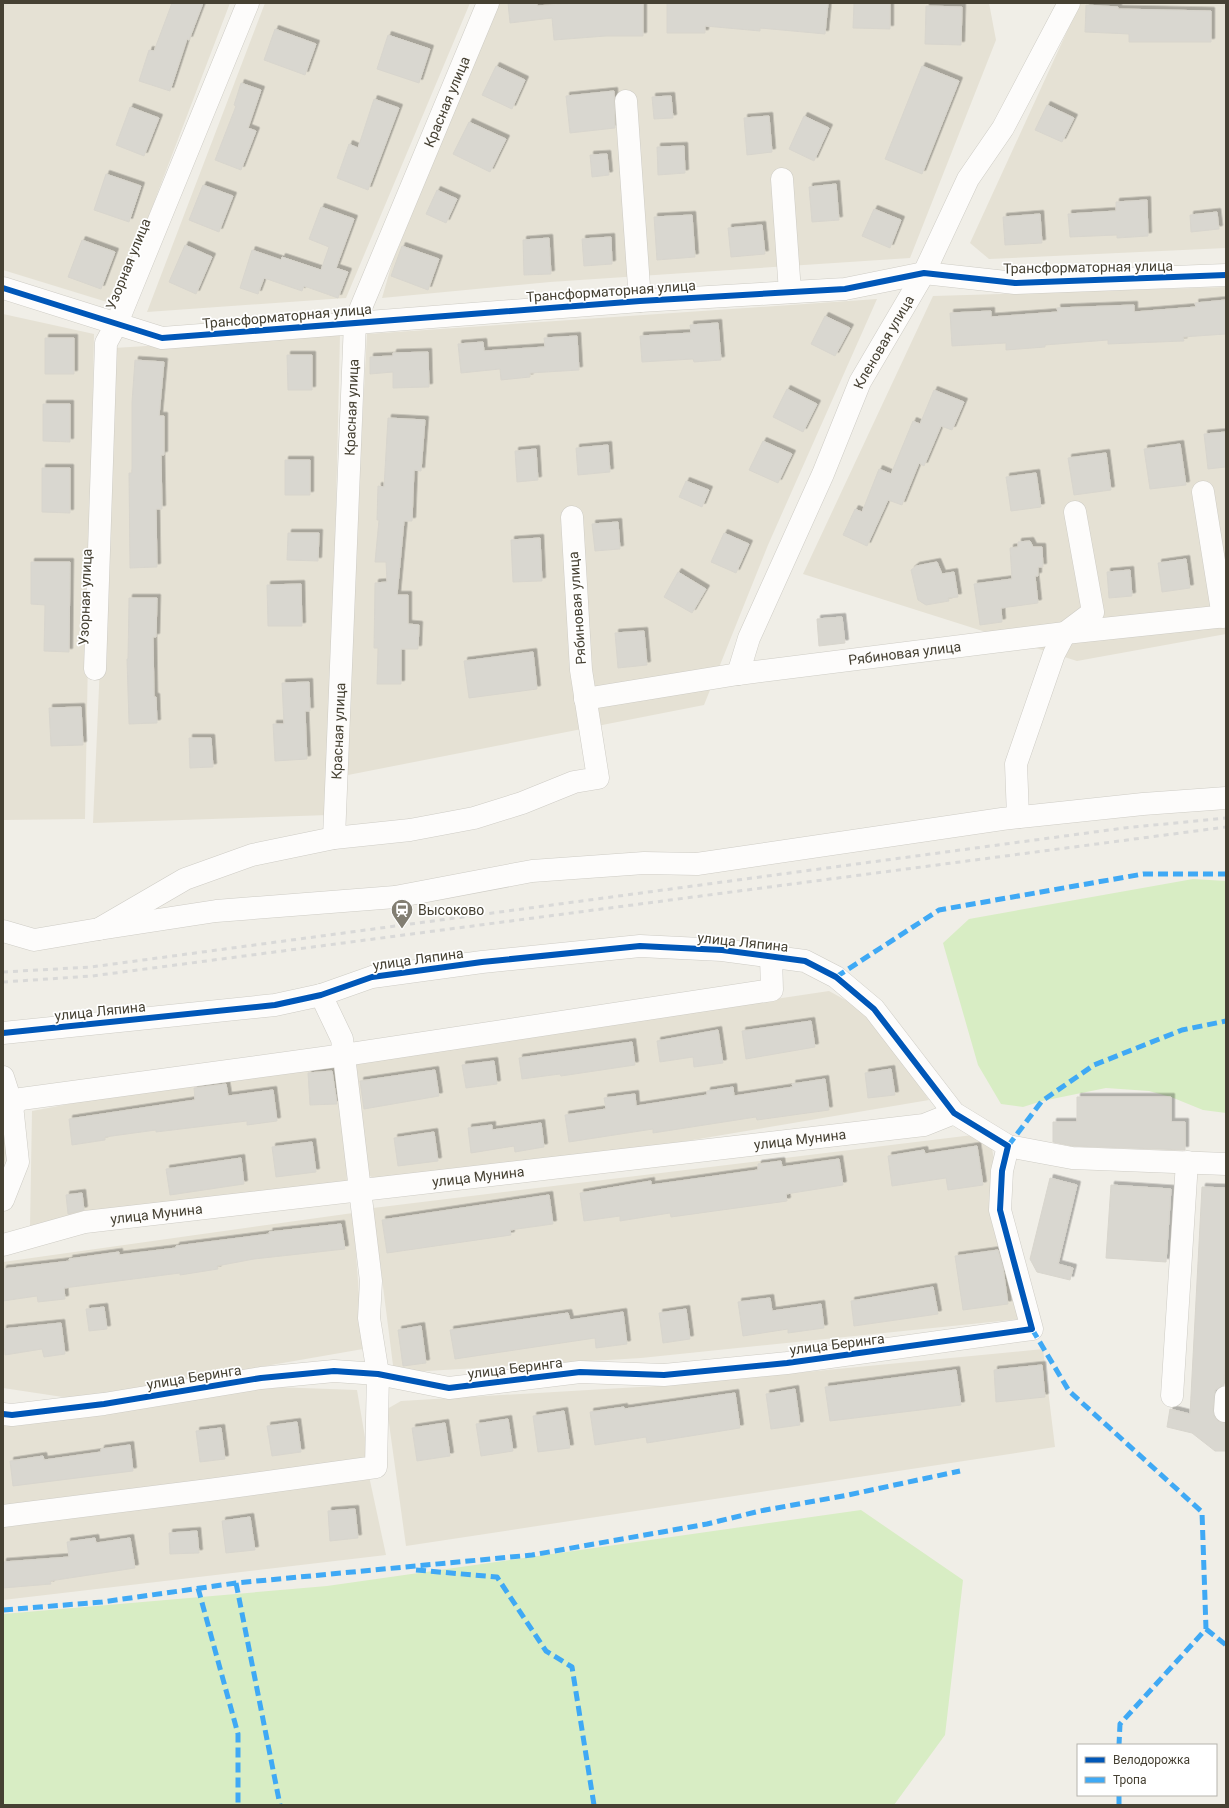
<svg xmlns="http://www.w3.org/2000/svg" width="1229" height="1808" viewBox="0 0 1229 1808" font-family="Roboto,sans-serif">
  <defs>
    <filter id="shadow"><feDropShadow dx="3.5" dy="-3.5" stdDeviation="0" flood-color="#0004"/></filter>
  </defs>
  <rect width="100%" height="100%" fill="#f0eee7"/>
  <path fill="#e5e1d4" d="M 3,3 L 230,3 L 148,218 L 107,302 L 3,270 Z
    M 265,3 L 470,3 L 346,298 L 147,312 Z
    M 499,3 L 989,3 L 996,40 L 910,258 L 550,282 L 382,298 L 393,260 Z
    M 1080,3 L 1226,3 L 1226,248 L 989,259 L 970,243 Z
    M 1226,287 L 1226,634 L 1077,661 L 803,574 L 933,296 Z
    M 877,299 L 768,545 L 704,705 L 343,776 L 367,334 Z
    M 3,314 L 94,334 L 85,819 L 3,820 Z
    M 340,334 L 329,815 L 93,823 L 114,348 Z
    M 829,991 L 869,1013 L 929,1100 L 651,1147 L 379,1181 L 368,1175 L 355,1061 Z
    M 340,1063 L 347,1181 L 30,1228 L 32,1111 L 202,1079 Z
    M 3,1111 L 10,1118 L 3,1176 Z
    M 973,1135 L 992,1148 L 1020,1319 L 641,1358 L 394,1373 L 373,1208 Z
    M 353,1213 L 363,1349 L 76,1399 L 3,1388 L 3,1262 Z
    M 1043,1349 L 1055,1447 L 406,1546 L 387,1409 L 401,1401 L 673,1385 Z
    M 249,1386 L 357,1390 L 369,1461 L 3,1508 L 3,1425 Z
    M 369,1476 L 386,1555 L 3,1600 L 3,1523 Z"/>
  <path fill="#d8edc4" d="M 1193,879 L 1226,881 L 1226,1113 L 1203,1110 L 1171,1097 L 1149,1091 L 1106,1088 L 1042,1101 L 1023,1107 L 1001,1104 L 978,1065 L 943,943 L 969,919 Z
    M 861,1510 L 963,1580 L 945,1735 L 894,1805 L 3,1805 L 3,1614 L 327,1586 Z"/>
  <path fill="#d9d7d0" stroke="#d8d5cd" filter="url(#shadow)" d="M 172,3 L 203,3 L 189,40 L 187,39 L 170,91 L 139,81 L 149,50 L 154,51 Z
    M 508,3 L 537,3 L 537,6 L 574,3 L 643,3 L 643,36 L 606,36 L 554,40 L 552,18 L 510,23 Z
    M 667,3 L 828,3 L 825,34 L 760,28 L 760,31 L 705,26 L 705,33 L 667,33 Z
    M 854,3 L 890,3 L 890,29 L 853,28 Z
    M 1086,5 L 1118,7 L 1118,9 L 1211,11 L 1211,42 L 1129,42 L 1129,34 L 1085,32 Z
    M 926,6 L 962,7 L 961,45 L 925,44 Z
    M 275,29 L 316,44 L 305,75 L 264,60 Z
    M 388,35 L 430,49 L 419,83 L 377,69 Z
    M 496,66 L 525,80 L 512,109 L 482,95 Z
    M 922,66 L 959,81 L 922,174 L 885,159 Z
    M 241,83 L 261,90 L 248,128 L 256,131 L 241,170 L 215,160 L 236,106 L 234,105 Z
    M 614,91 L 615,128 L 570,133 L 566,96 Z
    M 671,96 L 673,118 L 654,119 L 652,97 Z
    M 374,99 L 399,108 L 368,190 L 337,178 L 349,144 L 358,148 Z
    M 1047,105 L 1074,118 L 1062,142 L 1035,130 Z
    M 130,107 L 159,118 L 144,156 L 116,145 Z
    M 769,116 L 772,152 L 747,155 L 744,118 Z
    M 804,116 L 829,128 L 814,161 L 789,149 Z
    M 469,122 L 506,139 L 490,172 L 453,154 Z
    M 684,146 L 685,173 L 658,175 L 657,147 Z
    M 607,154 L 609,175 L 592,177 L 590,155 Z
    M 106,174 L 141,186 L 129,222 L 94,210 Z
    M 836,184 L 839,220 L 812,222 L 809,187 Z
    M 203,185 L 233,196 L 219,232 L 189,220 Z
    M 437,190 L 457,199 L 446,223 L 426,214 Z
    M 1147,200 L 1148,236 L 1117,238 L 1117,235 L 1070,237 L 1068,214 L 1116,211 L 1116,202 Z
    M 321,207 L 354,219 L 336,268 L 348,272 L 338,298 L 304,286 L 302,291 L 264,278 L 258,294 L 240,288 L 252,250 L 281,260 L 282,257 L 321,270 L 329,247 L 309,239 Z
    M 874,209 L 901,220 L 890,248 L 862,236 Z
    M 1217,212 L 1219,229 L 1191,232 L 1190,215 Z
    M 1040,214 L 1042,243 L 1005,245 L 1003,217 Z
    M 692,215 L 695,257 L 657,260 L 654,217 Z
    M 762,225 L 765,254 L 731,257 L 728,228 Z
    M 611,237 L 612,264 L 584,266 L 582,239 Z
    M 549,238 L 551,274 L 524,275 L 523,240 Z
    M 82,240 L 115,252 L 101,289 L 68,277 Z
    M 185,245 L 212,257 L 196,294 L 169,282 Z
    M 402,246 L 439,259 L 428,290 L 391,276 Z
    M 1226,300 L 1226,334 L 1183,337 L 1184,341 L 1108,344 L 1108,340 L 1045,345 L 1045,347 L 1006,350 L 1006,343 L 952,346 L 950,313 L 991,311 L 991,317 L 1058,312 L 1057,308 L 1134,305 L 1134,312 L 1196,307 L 1195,303 Z
    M 825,316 L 850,328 L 835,356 L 811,344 Z
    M 718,323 L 721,360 L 694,362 L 693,359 L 642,362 L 640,336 L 691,333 L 690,325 Z
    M 577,336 L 579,370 L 530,373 L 530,377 L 501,380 L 500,369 L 461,373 L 458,344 L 483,342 L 484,351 L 545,347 L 544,338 Z
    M 45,338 L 74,338 L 74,374 L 45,374 Z
    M 428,352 L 429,387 L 393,388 L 393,372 L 370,374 L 370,357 L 393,356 L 393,353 Z
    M 287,355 L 312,355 L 312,390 L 288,390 Z
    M 135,360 L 164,362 L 159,416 L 164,416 L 164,455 L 161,455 L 162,509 L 156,509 L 157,567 L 130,568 L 129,473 L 132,473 L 132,402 Z
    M 787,389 L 817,404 L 803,432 L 773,417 Z
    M 934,390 L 964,402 L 952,430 L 941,426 L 924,466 L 919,463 L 902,505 L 888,500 L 867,546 L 843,535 L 855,509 L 862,512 L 879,469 L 891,474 L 913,421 L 920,424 Z
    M 43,404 L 70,404 L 70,442 L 43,441 Z
    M 388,418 L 425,420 L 421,471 L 414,470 L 412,521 L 404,521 L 397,595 L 408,595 L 408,624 L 419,625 L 418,649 L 401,649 L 401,684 L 377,684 L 378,648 L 374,648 L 375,583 L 387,582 L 386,562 L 375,562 L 379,520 L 377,520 L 378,486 L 384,487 Z
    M 1226,432 L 1226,467 L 1208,469 L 1204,434 Z
    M 763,441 L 792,454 L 778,483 L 749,470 Z
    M 1180,444 L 1186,485 L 1150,489 L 1144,449 Z
    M 608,445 L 610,472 L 578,475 L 576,448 Z
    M 536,449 L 538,480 L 517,482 L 515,451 Z
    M 1106,453 L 1111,490 L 1074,495 L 1068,458 Z
    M 285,460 L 310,460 L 310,495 L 285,495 Z
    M 42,468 L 70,468 L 70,513 L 42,512 Z
    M 1036,473 L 1041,507 L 1011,511 L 1006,477 Z
    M 686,481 L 709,490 L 702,507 L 679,497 Z
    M 618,522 L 620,549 L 595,551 L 592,524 Z
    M 288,533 L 319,533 L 318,561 L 287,560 Z
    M 724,533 L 749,544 L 736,573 L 711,562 Z
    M 540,538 L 542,581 L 513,582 L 511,540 Z
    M 1030,541 L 1033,547 L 1042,547 L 1043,567 L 1038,567 L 1038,576 L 1035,576 L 1038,603 L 1001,608 L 1002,622 L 980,625 L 974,584 L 1012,579 L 1010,548 L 1018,547 L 1018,542 Z
    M 1186,559 L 1190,588 L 1162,592 L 1158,563 Z
    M 31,562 L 70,562 L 69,652 L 44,651 L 45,605 L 31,604 Z
    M 937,562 L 942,574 L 954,572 L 958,597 L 948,598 L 949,601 L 926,605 L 918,600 L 911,570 L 916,566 Z
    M 1130,570 L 1132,596 L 1109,598 L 1107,572 Z
    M 678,572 L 706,589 L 692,613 L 664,597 Z
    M 301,584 L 302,626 L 268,626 L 267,585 Z
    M 129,598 L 157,598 L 156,637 L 153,637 L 154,697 L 156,697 L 157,723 L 129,724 L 127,659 L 128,659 Z
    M 842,617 L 845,643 L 819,646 L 817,619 Z
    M 644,631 L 647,665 L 618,668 L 615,633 Z
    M 533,652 L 537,689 L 469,698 L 464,661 Z
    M 309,682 L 310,711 L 305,711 L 307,759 L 275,761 L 273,724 L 284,724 L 282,683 Z
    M 81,707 L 83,745 L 51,746 L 49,708 Z
    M 189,738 L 211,738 L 213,767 L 190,768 Z
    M 811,1021 L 815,1047 L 746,1059 L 742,1031 Z
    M 718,1030 L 723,1063 L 694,1067 L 693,1057 L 660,1062 L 657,1041 Z
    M 632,1042 L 635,1065 L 561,1076 L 560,1074 L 522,1079 L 519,1058 Z
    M 494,1061 L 497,1084 L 466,1088 L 462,1065 Z
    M 891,1069 L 895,1095 L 868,1098 L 865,1073 Z
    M 435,1070 L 439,1096 L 364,1109 L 360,1081 Z
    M 332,1071 L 337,1104 L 310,1105 L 308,1073 Z
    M 825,1079 L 829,1110 L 757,1120 L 756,1117 L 653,1133 L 653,1129 L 569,1142 L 565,1115 L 606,1109 L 604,1098 L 635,1094 L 636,1106 L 707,1095 L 707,1091 L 733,1087 L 734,1096 L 793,1087 L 792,1084 Z
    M 226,1084 L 228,1096 L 273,1090 L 277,1121 L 247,1125 L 247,1121 L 156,1132 L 156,1130 L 105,1137 L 105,1140 L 72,1145 L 69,1119 L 195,1100 L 194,1088 Z
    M 1077,1097 L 1171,1097 L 1171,1122 L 1185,1122 L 1185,1150 L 1073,1146 L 1053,1142 L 1053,1122 L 1077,1122 Z
    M 541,1123 L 544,1147 L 515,1152 L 514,1146 L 471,1153 L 468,1128 L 492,1125 L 492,1130 Z
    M 434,1132 L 438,1161 L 398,1166 L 394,1138 Z
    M 312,1142 L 316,1172 L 276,1177 L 272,1147 Z
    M 977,1146 L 983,1185 L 948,1190 L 946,1178 L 892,1186 L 888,1156 L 924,1150 L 925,1154 Z
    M 241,1158 L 244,1184 L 170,1195 L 166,1169 Z
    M 839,1159 L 843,1185 L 786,1194 L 787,1201 L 671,1217 L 670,1213 L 620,1221 L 620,1216 L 584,1221 L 580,1193 L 651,1181 L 651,1185 L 758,1170 L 758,1164 L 781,1161 L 782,1167 Z
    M 1050,1178 L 1077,1185 L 1058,1264 L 1073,1268 L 1070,1280 L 1037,1272 L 1030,1259 Z
    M 1111,1185 L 1171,1189 L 1166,1262 L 1106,1258 Z
    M 1202,1187 L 1226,1188 L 1226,1340 L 1224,1385 L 1215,1390 L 1213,1410 L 1214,1416 L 1218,1421 L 1226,1423 L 1226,1451 L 1215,1451 L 1192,1433 L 1167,1427 L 1170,1409 L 1190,1414 Z
    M 82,1193 L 84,1210 L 68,1214 L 66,1195 Z
    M 549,1195 L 553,1224 L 510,1230 L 511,1235 L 387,1253 L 382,1220 Z
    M 341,1224 L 345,1249 L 254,1259 L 217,1266 L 218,1269 L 180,1275 L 180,1273 L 64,1288 L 65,1299 L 38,1302 L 37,1296 L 3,1301 L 3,1269 L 70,1261 L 69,1259 L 119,1252 L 119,1255 L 176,1248 L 176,1246 L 270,1234 L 269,1232 Z
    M 998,1250 L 1003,1268 L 1008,1304 L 963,1310 L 955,1256 Z
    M 933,1287 L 938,1314 L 854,1326 L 851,1301 Z
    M 770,1298 L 772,1311 L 821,1304 L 824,1328 L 788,1333 L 788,1329 L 743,1336 L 738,1302 Z
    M 104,1307 L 107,1329 L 89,1331 L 86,1309 Z
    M 686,1309 L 690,1339 L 663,1343 L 659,1313 Z
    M 623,1312 L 627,1344 L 596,1348 L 595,1338 L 455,1359 L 450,1330 L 568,1313 L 570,1320 Z
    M 61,1323 L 65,1354 L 44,1357 L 42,1349 L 5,1355 L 3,1329 Z
    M 421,1326 L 426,1363 L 403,1366 L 398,1330 Z
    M 1042,1365 L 1045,1397 L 996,1402 L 994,1370 Z
    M 956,1370 L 961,1405 L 830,1421 L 825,1387 Z
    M 795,1389 L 800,1425 L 771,1429 L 766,1394 Z
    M 735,1393 L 740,1428 L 647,1443 L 646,1437 L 595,1445 L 590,1412 L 624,1407 L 624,1409 Z
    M 564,1411 L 570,1448 L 538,1452 L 533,1416 Z
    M 508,1419 L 513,1451 L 481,1456 L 476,1424 Z
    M 297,1422 L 301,1452 L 272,1456 L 267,1426 Z
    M 445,1423 L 450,1456 L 417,1461 L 412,1428 Z
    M 221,1428 L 225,1459 L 200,1462 L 196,1431 Z
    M 130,1445 L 133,1471 L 13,1486 L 10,1461 L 43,1456 L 44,1460 L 101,1452 L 101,1449 Z
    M 355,1509 L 358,1538 L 330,1541 L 328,1511 Z
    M 250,1517 L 255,1550 L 226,1553 L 222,1521 Z
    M 197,1531 L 199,1553 L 170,1554 L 169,1533 Z
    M 95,1538 L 96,1543 L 130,1538 L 135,1568 L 50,1581 L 51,1584 L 3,1588 L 3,1562 L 69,1557 L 67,1542 Z"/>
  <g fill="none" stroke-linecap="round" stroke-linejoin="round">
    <g stroke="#ceccc5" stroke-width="23">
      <g id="minor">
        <path d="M 626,101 L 640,301"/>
        <path d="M 782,179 L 790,292"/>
        <path d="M 3,288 L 162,338 L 640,301 L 845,289 L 924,273 L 1015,283 L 1226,275"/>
        <path d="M 1203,492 L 1223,617"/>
        <path d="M 95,669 L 106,343 L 117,323 L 248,3"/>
        <path id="s1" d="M 738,674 L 749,638 L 823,474 L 860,382 L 924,273 L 968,179 L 1003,128 L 1069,3"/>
        <path id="s2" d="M 585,699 L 738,674 L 1065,633 L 1226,616"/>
        <path d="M 1018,817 L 1016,764 L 1054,654 L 1065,633 L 1093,612 L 1075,512"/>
        <path id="s3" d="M 334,838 L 355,322 L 488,3"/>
        <path d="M 99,929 L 216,911 L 395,897 L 532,871 L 644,863 L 697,864 L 1002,819 L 1143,804 L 1226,798"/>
        <path d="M 3,931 L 34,940 L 99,929 L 185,879 L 252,855 L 334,838 L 410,830 L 474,818 L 522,803 L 574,782 L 598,778 L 581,670 L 572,517"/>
        <path d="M 3,1033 L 275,1005 L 321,995 L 372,977 L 482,962 L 640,946 L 722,950 L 805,961 L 836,977 L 874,1009 L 954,1113 L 1008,1146 L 1072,1158 L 1226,1164"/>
        <path d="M 3,1077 L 12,1105 L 18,1162 L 3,1200"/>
        <path d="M 12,1105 L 21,1099 L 344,1055 L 772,990 L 771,957"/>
        <path id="s4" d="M 3,1245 L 85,1222 L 924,1125 L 954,1113"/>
        <path d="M 1172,1396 L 1187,1162"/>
        <path d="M 1225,1411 L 1226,1397"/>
        <path d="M 3,1414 L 12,1415 L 104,1404 L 261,1378 L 334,1371 L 378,1374 L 449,1388 L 580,1372 L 664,1375 L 787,1363 L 1032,1329 L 1000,1210 L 1002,1171 L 1008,1146"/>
        <path d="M 3,1516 L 209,1490 L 376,1467 L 378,1374 L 369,1318 L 371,1281 L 360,1190 L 342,1039 L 321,995"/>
      </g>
    </g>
    <use href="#minor" stroke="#fdfcfb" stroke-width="22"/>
    <path stroke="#d9d9d8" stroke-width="3" stroke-dasharray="5 5" stroke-linecap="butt" d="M 3,972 L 91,967 L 1124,828 L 1226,818
      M 3,982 L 92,976 L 1226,827"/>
    <path stroke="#3fa9f5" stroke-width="5" stroke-dasharray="10 5" stroke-linecap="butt" d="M 836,977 L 939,910 L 1143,874 L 1226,874
      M 1008,1146 L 1042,1101 L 1094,1065 L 1182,1030 L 1226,1021
      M 1032,1329 L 1069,1391 L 1202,1512 L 1206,1629 L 1120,1724 L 1119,1745
      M 416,1570 L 497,1577 L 546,1651 L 572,1667 L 594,1805
      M 236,1583 L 280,1805
      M 198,1588 L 238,1734 L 238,1805
      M 3,1610 L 102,1602 L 236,1583 L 532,1555 L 707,1524 L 760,1511 L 848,1495 L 960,1471
      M 1206,1629 L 1226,1645
      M 1119,1805 L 1119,1795"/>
    <g stroke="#fff" stroke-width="8">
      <path id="cycleway" d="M 3,288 L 162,338 L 640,301 L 845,289 L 924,273 L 1015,283 L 1226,275
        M 3,1033 L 275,1005 L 321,995 L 372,977 L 482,962 L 640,946 L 722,950 L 805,961 L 836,977 L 874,1009 L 954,1113 L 1008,1146 L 1002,1171 L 1000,1210 L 1032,1329 L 787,1363 L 664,1375 L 580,1372 L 449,1388 L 378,1374 L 334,1371 L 261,1378 L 104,1404 L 12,1415 L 3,1414"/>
    </g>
    <use href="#cycleway" stroke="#0057b8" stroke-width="6"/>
  </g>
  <defs>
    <g id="station-pin" transform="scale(1.15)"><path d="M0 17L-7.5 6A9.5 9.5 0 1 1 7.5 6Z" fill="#827e72" stroke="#fff"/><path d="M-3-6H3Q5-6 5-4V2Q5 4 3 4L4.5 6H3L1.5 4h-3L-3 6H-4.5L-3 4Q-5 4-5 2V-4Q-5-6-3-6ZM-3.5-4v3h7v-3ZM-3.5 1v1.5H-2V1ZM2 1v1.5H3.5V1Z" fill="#fff"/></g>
  </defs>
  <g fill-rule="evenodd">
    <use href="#station-pin" x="402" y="910"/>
  </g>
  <g text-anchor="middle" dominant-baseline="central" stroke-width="3.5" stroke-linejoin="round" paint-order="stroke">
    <g font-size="14" fill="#464133" stroke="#fff">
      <text stroke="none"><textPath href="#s3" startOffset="755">Красная улица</textPath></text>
      <text transform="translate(128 264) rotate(-68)">Узорная улица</text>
      <text transform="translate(1088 267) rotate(-1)">Трансформаторная улица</text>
      <text transform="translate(611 291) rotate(-4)">Трансформаторная улица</text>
      <text transform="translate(287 316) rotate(-5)">Трансформаторная улица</text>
      <text stroke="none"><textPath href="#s1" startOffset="363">Кленовая улица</textPath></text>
      <text stroke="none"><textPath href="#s3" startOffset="431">Красная улица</textPath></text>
      <text transform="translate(85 597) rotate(-88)">Узорная улица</text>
      <text transform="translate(577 608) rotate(-94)">Рябиновая улица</text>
      <text stroke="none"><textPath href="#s2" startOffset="323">Рябиновая улица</textPath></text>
      <text stroke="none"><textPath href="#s3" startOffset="107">Красная улица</textPath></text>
      <text transform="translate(743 942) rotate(6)">улица Ляпина</text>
      <text transform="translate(418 959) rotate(-8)">улица Ляпина</text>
      <text transform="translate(100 1011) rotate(-6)">улица Ляпина</text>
      <text stroke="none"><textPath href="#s4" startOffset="805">улица Мунина</textPath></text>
      <text stroke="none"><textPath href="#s4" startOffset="481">улица Мунина</textPath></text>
      <text stroke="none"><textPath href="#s4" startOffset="157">улица Мунина</textPath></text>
      <text transform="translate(837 1344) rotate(-7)">улица Беринга</text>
      <text transform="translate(515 1368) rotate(-7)">улица Беринга</text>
      <text transform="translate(194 1377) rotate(-9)">улица Беринга</text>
    </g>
    <g font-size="14" fill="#464133" stroke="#fff" text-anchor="start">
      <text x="418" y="910">Высоково</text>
    </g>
  </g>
  <rect width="1229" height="1808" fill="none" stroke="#464133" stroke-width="8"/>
  <rect x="1077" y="1744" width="140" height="52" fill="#ffffff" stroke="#b5b3ad"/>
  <rect x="1085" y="1757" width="20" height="6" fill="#0057b8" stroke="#b5b3ad"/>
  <text x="1113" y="1764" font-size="12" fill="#464133">Велодорожка</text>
  <rect x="1085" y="1777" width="20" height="6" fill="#3fa9f5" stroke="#b5b3ad"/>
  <text x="1113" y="1784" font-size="12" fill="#464133">Тропа</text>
</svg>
